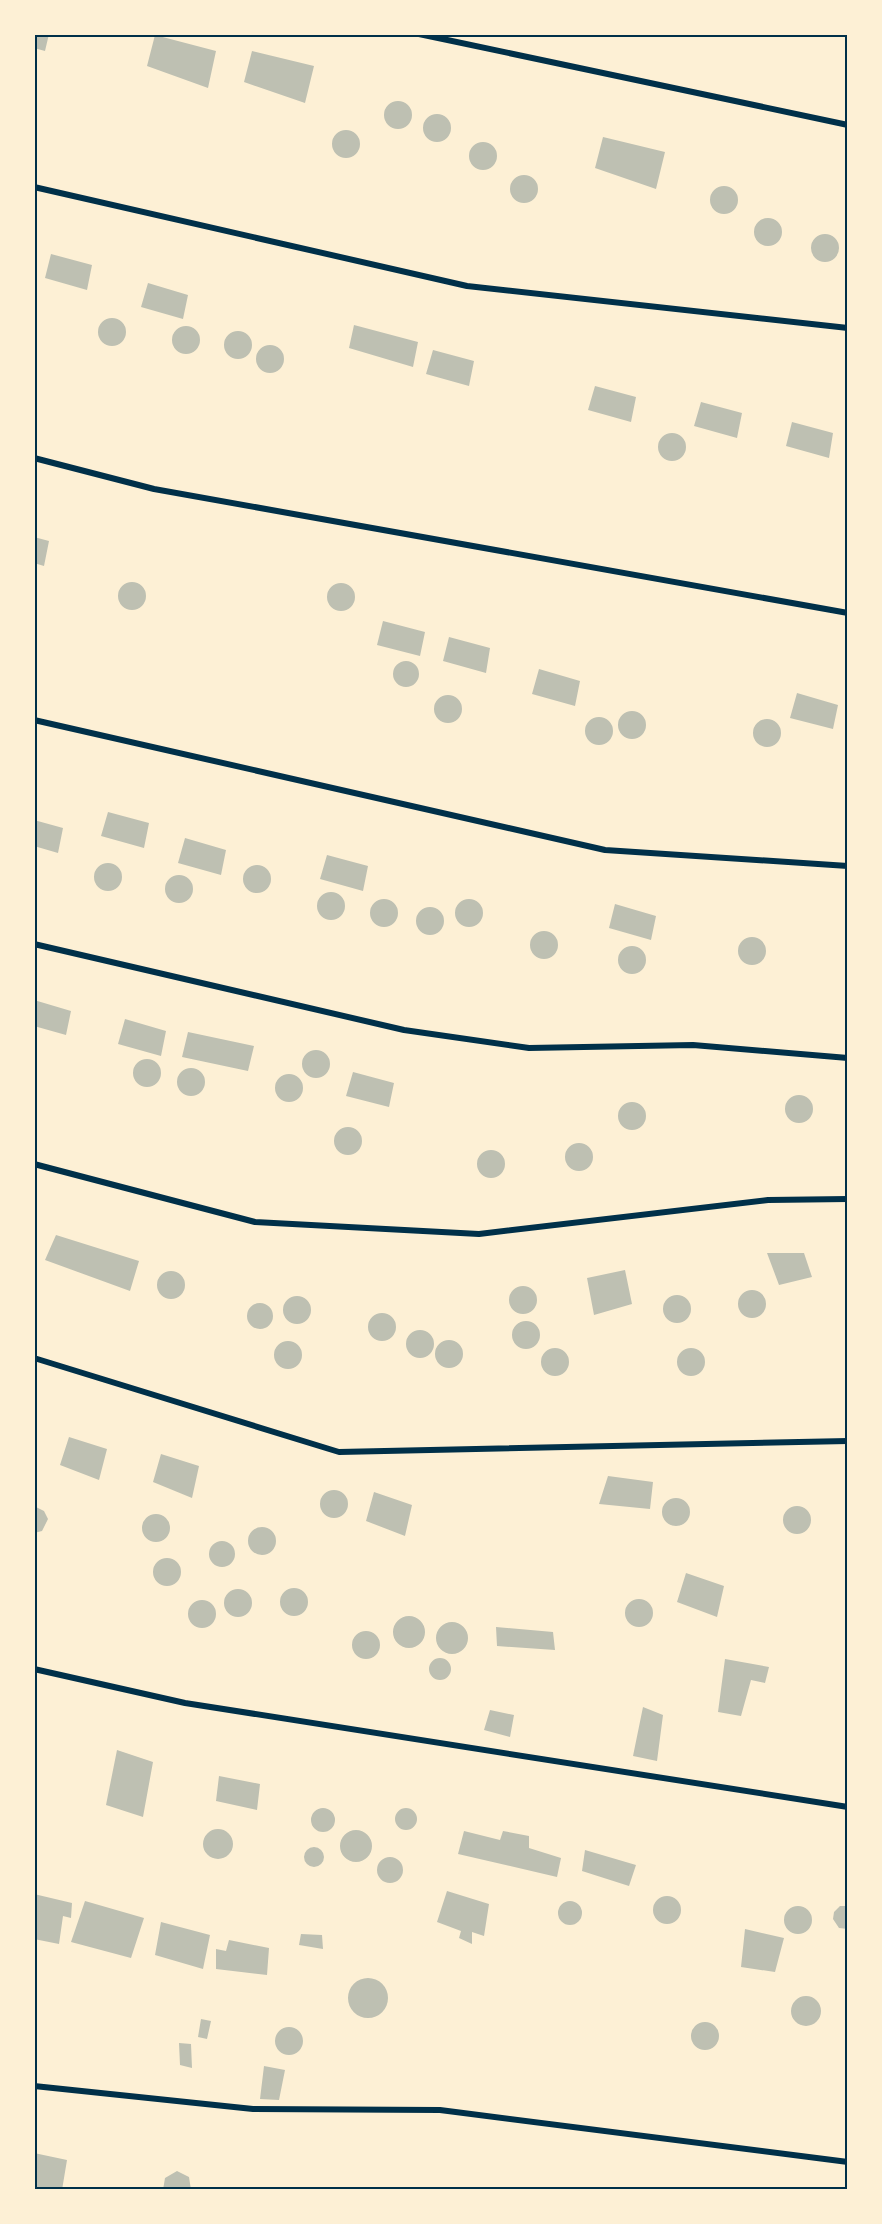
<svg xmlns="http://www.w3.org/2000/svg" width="882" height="2224" viewBox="0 0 882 2224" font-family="'Work Sans',sans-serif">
  <rect width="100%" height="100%" fill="#fdf0d5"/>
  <path fill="#bec0b2" d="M 34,34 L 49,34 L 45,51 L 34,48 Z
    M 155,35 L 216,51 L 208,88 L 147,66 Z
    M 252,51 L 314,66 L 305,103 L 244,82 Z
    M384 115a14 14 0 1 1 28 0a14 14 0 1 1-28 0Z
    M423 128a14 14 0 1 1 28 0a14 14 0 1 1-28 0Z
    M332 144a14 14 0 1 1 28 0a14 14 0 1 1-28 0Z
    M 603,137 L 665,152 L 656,189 L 595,168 Z
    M469 156a14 14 0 1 1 28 0a14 14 0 1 1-28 0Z
    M510 189a14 14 0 1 1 28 0a14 14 0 1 1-28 0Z
    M710 200a14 14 0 1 1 28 0a14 14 0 1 1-28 0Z
    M754 232a14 14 0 1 1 28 0a14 14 0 1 1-28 0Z
    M811 248a14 14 0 1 1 28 0a14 14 0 1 1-28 0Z
    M 51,254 L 92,265 L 87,290 L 45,278 Z
    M 148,283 L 188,295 L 183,319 L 141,307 Z
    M98 332a14 14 0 1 1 28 0a14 14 0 1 1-28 0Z
    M 354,325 L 418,342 L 413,367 L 349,348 Z
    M172 340a14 14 0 1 1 28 0a14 14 0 1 1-28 0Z
    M224 345a14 14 0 1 1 28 0a14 14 0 1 1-28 0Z
    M256 359a14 14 0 1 1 28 0a14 14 0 1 1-28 0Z
    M 433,350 L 474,361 L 469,386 L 426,374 Z
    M 595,386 L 636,397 L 631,422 L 588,410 Z
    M 701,402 L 742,413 L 737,438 L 694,426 Z
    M 792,422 L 833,433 L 829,458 L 786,446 Z
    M658 447a14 14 0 1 1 28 0a14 14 0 1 1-28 0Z
    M 34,537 L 49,541 L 44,566 L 34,563 Z
    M118 596a14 14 0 1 1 28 0a14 14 0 1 1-28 0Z
    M327 597a14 14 0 1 1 28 0a14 14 0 1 1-28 0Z
    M 383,621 L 425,632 L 420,656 L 377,645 Z
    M 449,637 L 490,648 L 486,673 L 443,661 Z
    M393 674a13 13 0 1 1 26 0a13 13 0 1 1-26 0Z
    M 539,669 L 580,681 L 575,706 L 532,694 Z
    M 797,693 L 838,705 L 833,729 L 790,718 Z
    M434 709a14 14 0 1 1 28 0a14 14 0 1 1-28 0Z
    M618 725a14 14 0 1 1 28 0a14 14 0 1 1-28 0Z
    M585 731a14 14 0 1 1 28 0a14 14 0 1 1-28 0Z
    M753 733a14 14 0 1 1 28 0a14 14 0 1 1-28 0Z
    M 108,812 L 149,823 L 144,848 L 101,836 Z
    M 34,820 L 63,828 L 58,853 L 34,846 Z
    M 185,838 L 226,850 L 221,875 L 178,863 Z
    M 327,855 L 368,866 L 363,891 L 320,879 Z
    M94 877a14 14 0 1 1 28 0a14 14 0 1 1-28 0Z
    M243 879a14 14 0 1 1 28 0a14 14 0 1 1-28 0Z
    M165 889a14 14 0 1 1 28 0a14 14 0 1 1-28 0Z
    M317 906a14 14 0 1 1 28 0a14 14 0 1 1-28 0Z
    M455 913a14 14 0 1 1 28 0a14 14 0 1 1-28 0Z
    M370 913a14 14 0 1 1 28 0a14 14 0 1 1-28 0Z
    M 615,904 L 656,916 L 651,940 L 609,928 Z
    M416 921a14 14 0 1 1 28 0a14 14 0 1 1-28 0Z
    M530 945a14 14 0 1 1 28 0a14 14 0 1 1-28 0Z
    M738 951a14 14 0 1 1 28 0a14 14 0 1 1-28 0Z
    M618 960a14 14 0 1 1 28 0a14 14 0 1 1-28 0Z
    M 34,1000 L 71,1011 L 66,1035 L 34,1026 Z
    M 125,1019 L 166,1031 L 161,1056 L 118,1044 Z
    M 188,1032 L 254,1046 L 248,1071 L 182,1057 Z
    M302 1064a14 14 0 1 1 28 0a14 14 0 1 1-28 0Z
    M133 1073a14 14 0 1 1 28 0a14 14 0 1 1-28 0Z
    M177 1082a14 14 0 1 1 28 0a14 14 0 1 1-28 0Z
    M 353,1072 L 394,1083 L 389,1107 L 346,1096 Z
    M275 1088a14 14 0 1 1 28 0a14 14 0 1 1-28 0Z
    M785 1109a14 14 0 1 1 28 0a14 14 0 1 1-28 0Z
    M618 1116a14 14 0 1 1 28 0a14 14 0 1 1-28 0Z
    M334 1141a14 14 0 1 1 28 0a14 14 0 1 1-28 0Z
    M565 1157a14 14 0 1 1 28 0a14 14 0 1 1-28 0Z
    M477 1164a14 14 0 1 1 28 0a14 14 0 1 1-28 0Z
    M 56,1235 L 139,1261 L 130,1291 L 45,1260 Z
    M 767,1253 L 804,1253 L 812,1277 L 779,1285 Z
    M 625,1270 L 632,1304 L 594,1315 L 587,1278 Z
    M157 1285a14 14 0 1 1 28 0a14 14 0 1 1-28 0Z
    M509 1300a14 14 0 1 1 28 0a14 14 0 1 1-28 0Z
    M738 1304a14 14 0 1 1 28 0a14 14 0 1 1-28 0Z
    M663 1309a14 14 0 1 1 28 0a14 14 0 1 1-28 0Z
    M283 1310a14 14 0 1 1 28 0a14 14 0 1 1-28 0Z
    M247 1316a13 13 0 1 1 26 0a13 13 0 1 1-26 0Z
    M368 1327a14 14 0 1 1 28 0a14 14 0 1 1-28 0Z
    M512 1335a14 14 0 1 1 28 0a14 14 0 1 1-28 0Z
    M406 1344a14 14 0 1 1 28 0a14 14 0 1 1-28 0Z
    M435 1354a14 14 0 1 1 28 0a14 14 0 1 1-28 0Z
    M274 1355a14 14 0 1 1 28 0a14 14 0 1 1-28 0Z
    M677 1362a14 14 0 1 1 28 0a14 14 0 1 1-28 0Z
    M541 1362a14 14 0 1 1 28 0a14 14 0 1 1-28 0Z
    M 69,1437 L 107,1449 L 99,1480 L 60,1465 Z
    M 161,1454 L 199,1466 L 192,1498 L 153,1482 Z
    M 608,1476 L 653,1482 L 650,1509 L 599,1504 Z
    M320 1504a14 14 0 1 1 28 0a14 14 0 1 1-28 0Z
    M 374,1492 L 412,1505 L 405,1536 L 366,1521 Z
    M662 1512a14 14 0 1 1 28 0a14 14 0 1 1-28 0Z
    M 34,1506 L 44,1511 L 48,1519 L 42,1531 L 34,1533 Z
    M783 1520a14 14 0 1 1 28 0a14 14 0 1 1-28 0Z
    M142 1528a14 14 0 1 1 28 0a14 14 0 1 1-28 0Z
    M248 1541a14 14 0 1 1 28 0a14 14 0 1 1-28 0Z
    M209 1554a13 13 0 1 1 26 0a13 13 0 1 1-26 0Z
    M153 1572a14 14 0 1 1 28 0a14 14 0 1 1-28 0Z
    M 686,1573 L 724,1586 L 717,1617 L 677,1602 Z
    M280 1602a14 14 0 1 1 28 0a14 14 0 1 1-28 0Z
    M224 1603a14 14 0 1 1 28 0a14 14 0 1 1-28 0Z
    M625 1613a14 14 0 1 1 28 0a14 14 0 1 1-28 0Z
    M188 1614a14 14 0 1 1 28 0a14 14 0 1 1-28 0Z
    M393 1632a16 16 0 1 1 32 0a16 16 0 1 1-32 0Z
    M436 1638a16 16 0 1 1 32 0a16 16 0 1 1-32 0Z
    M 496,1627 L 553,1632 L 555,1650 L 497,1646 Z
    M352 1645a14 14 0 1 1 28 0a14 14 0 1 1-28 0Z
    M429 1669a11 11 0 1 1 22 0a11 11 0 1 1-22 0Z
    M 725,1659 L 769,1667 L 765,1683 L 751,1680 L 741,1716 L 718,1712 Z
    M 643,1707 L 663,1715 L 657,1761 L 633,1756 Z
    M 490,1710 L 514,1715 L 510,1737 L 484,1730 Z
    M 117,1750 L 153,1762 L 143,1817 L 106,1805 Z
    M 219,1776 L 260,1784 L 257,1810 L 216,1801 Z
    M311 1820a12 12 0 1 1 24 0a12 12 0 1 1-24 0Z
    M395 1819a11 11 0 1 1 22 0a11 11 0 1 1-22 0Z
    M203 1844a15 15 0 1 1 30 0a15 15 0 1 1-30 0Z
    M340 1846a16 16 0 1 1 32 0a16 16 0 1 1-32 0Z
    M 464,1831 L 500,1840 L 503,1831 L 529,1836 L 529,1848 L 561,1858 L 557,1877 L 458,1854 Z
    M304 1857a10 10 0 1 1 20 0a10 10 0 1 1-20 0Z
    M 585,1850 L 636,1865 L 629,1886 L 582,1871 Z
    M377 1870a13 13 0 1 1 26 0a13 13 0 1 1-26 0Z
    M 447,1891 L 489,1904 L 484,1936 L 472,1932 L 472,1944 L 459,1938 L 461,1931 L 437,1922 Z
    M 34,1894 L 72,1903 L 71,1918 L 63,1916 L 59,1944 L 34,1939 Z
    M653 1910a14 14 0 1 1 28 0a14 14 0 1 1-28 0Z
    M 85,1901 L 144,1918 L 131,1958 L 71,1942 Z
    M558 1913a12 12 0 1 1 24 0a12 12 0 1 1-24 0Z
    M784 1920a14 14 0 1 1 28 0a14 14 0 1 1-28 0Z
    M 840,1906 L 848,1906 L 848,1929 L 839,1928 L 833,1919 L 834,1912 Z
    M 161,1922 L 210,1935 L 203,1969 L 155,1955 Z
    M 745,1929 L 784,1938 L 775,1972 L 741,1967 Z
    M 301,1934 L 322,1935 L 323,1949 L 299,1945 Z
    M 229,1940 L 269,1948 L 267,1975 L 216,1969 L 216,1949 L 226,1951 Z
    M348 1998a20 20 0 1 1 40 0a20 20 0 1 1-40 0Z
    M791 2011a15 15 0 1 1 30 0a15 15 0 1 1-30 0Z
    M 201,2019 L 211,2021 L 207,2039 L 198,2037 Z
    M691 2036a14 14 0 1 1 28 0a14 14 0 1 1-28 0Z
    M275 2041a14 14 0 1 1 28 0a14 14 0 1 1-28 0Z
    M 179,2043 L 191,2044 L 192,2068 L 180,2065 Z
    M 264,2066 L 285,2070 L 279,2100 L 260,2099 Z
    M 34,2153 L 67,2160 L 62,2190 L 34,2189 Z
    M 177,2171 L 189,2177 L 191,2190 L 163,2190 L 165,2178 Z"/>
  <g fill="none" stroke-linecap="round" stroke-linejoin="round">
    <path stroke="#003049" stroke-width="6" d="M 419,34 L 848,125
      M 34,187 L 467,286 L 848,328
      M 34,458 L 154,489 L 848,613
      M 34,720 L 605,850 L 848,866
      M 34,944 L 404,1030 L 529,1048 L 693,1045 L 848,1058
      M 34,1164 L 255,1222 L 479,1234 L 768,1200 L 848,1199
      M 34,1358 L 339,1452 L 848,1441
      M 34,1669 L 185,1703 L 848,1807
      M 34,2086 L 253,2109 L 440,2110 L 848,2162"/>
  </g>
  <rect width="882" height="2224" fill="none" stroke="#fdf0d5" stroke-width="72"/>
  <rect x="36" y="36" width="810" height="2152" fill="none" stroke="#003049" stroke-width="2"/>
</svg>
